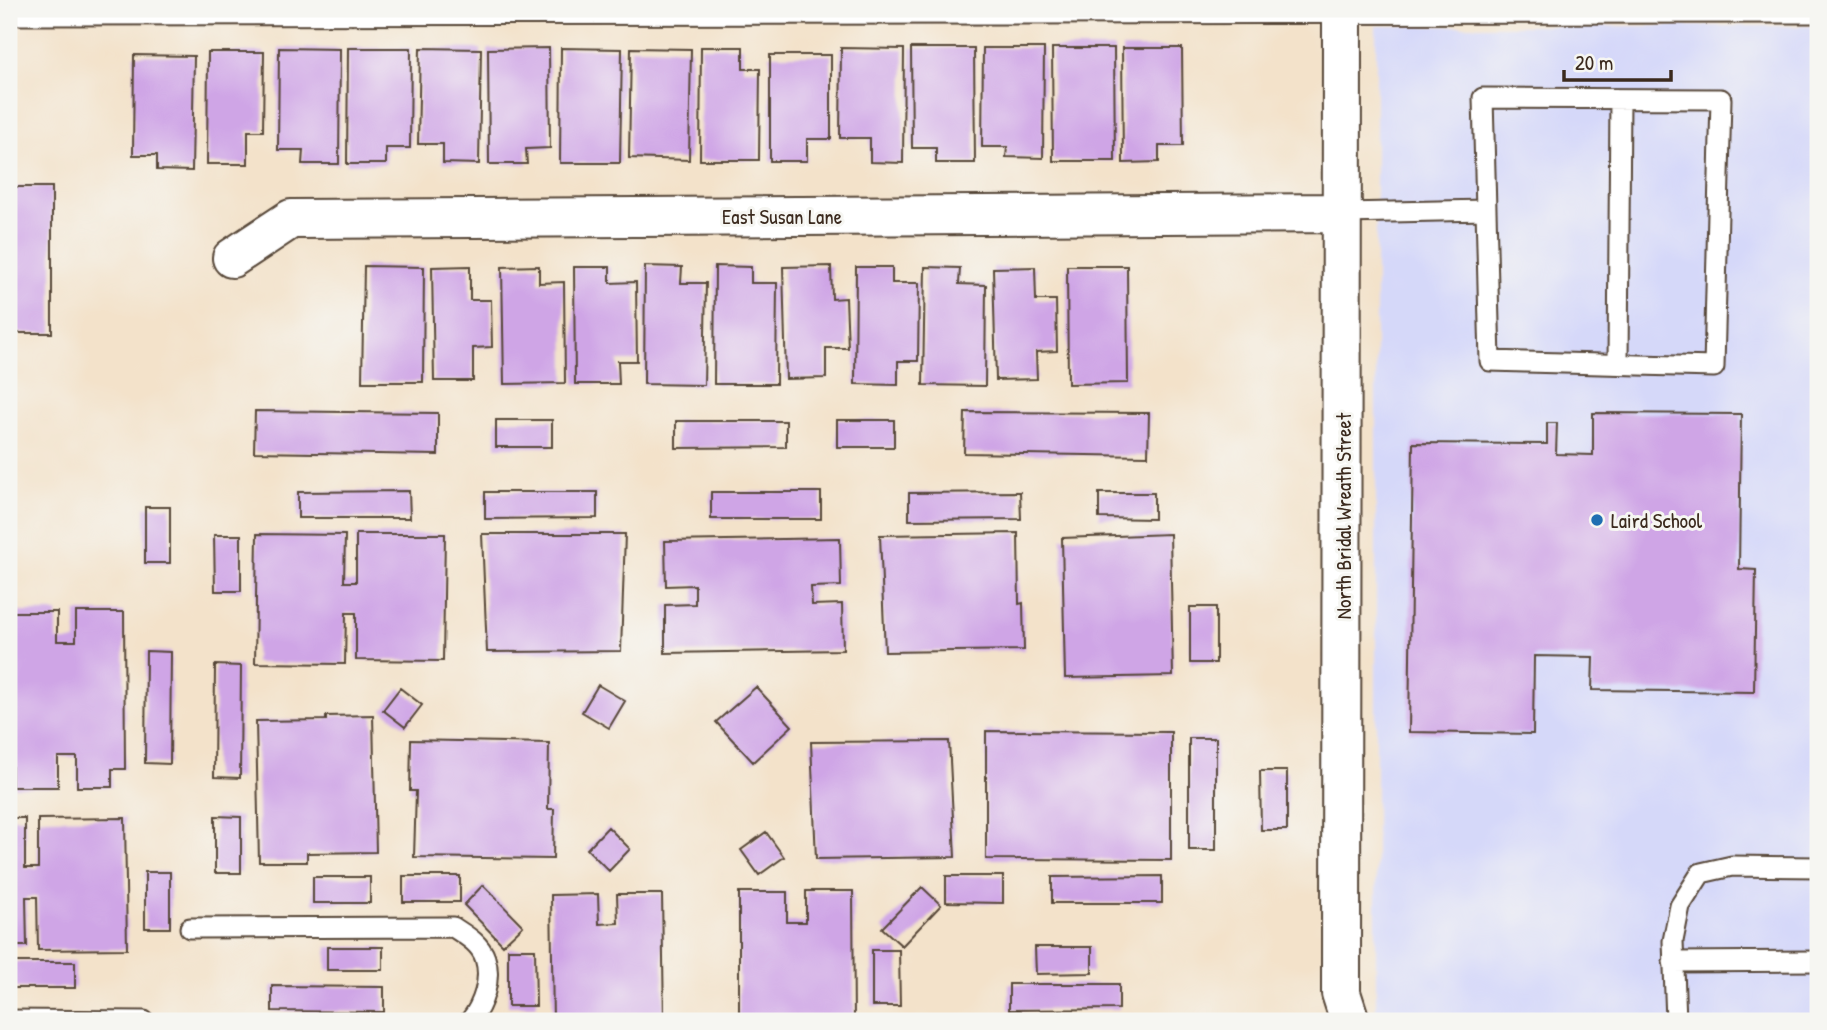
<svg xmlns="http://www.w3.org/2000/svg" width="1827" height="1030" viewBox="0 0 1827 1030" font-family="'Patrick Hand',sans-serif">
  <rect width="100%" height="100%" fill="#f6f6f2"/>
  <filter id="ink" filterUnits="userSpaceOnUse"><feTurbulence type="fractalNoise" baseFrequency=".0143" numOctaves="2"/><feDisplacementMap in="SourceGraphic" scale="14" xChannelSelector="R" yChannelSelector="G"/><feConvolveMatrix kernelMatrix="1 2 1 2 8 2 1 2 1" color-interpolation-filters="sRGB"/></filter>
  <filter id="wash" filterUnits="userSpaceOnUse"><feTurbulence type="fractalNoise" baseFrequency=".00686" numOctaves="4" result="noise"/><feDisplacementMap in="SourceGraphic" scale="28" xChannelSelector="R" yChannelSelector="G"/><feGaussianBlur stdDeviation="1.57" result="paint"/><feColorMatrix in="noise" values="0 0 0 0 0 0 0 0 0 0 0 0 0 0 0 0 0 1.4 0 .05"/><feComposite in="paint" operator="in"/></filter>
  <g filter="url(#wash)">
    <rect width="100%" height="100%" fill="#f3e2ca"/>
    <path fill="#d5d8f9" d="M 1376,26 L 1818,26 L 1818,1021 L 1385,1021 L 1376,1014 Z"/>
    <g id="blocks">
      <path fill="#cfa5e6" d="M 701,47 L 743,47 L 743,69 L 760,69 L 759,160 L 700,160 Z
        M 279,48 L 340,49 L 339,164 L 302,164 L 303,150 L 278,150 Z
        M 348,48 L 411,48 L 410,148 L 386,148 L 386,164 L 347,164 Z
        M 420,48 L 481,49 L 479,164 L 443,163 L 443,144 L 418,144 Z
        M 549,48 L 550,148 L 526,149 L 527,164 L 489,164 L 488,49 Z
        M 561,48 L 622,49 L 620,163 L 560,163 Z
        M 631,48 L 691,49 L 689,160 L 629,158 Z
        M 841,48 L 904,49 L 903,163 L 870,162 L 870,138 L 840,138 Z
        M 911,48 L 974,48 L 975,163 L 936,163 L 936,148 L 912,148 Z
        M 983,48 L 1044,48 L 1043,158 L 1006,157 L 1007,147 L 982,147 Z
        M 1052,48 L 1114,48 L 1115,161 L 1053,161 Z
        M 1122,48 L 1182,48 L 1183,146 L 1159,146 L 1159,162 L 1123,163 Z
        M 208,52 L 264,52 L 263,131 L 248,131 L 248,164 L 207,164 Z
        M 134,55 L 194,56 L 192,171 L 157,170 L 157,155 L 133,155 Z
        M 770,55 L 831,55 L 831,139 L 807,139 L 807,161 L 770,161 Z
        M 9,187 L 52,187 L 52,333 L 9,333 Z
        M 364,266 L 424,267 L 423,382 L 362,382 Z
        M 470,266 L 470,300 L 491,300 L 492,347 L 473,348 L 473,381 L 434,381 L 432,267 Z
        M 539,266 L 539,283 L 564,282 L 565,383 L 504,384 L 502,267 Z
        M 645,266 L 682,267 L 681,283 L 706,283 L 704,385 L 644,384 Z
        M 715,266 L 751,267 L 751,283 L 777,283 L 776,384 L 714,384 Z
        M 831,266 L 832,299 L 846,298 L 848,348 L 826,348 L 826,378 L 786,379 L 783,267 Z
        M 1067,266 L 1127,266 L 1128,383 L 1068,384 Z
        M 574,267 L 610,267 L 610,283 L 636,282 L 637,361 L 618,361 L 619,384 L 575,384 Z
        M 856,267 L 892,267 L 892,283 L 919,283 L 918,361 L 898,361 L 898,385 L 855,384 Z
        M 925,267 L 960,268 L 959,284 L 986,285 L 985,386 L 923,385 Z
        M 1035,267 L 1036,300 L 1056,300 L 1057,351 L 1036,352 L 1037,379 L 996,380 L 993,268 Z
        M 255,411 L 438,413 L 438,455 L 254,452 Z
        M 965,412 L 1149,413 L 1148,456 L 964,453 Z
        M 1593,413 L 1741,414 L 1739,569 L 1756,570 L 1754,692 L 1592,690 L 1593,657 L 1534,656 L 1533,734 L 1409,732 L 1413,443 L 1547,444 L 1547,423 L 1557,423 L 1556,454 L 1593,455 Z
        M 496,420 L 552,420 L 552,447 L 496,447 Z
        M 837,420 L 894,420 L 894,447 L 837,447 Z
        M 676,421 L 786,421 L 786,447 L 676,448 Z
        M 409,491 L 410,518 L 298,518 L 298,492 Z
        M 485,492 L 597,492 L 597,518 L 485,519 Z
        M 711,492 L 821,492 L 821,519 L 711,519 Z
        M 1020,492 L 1021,519 L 909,520 L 909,493 Z
        M 1099,493 L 1154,493 L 1154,519 L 1099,518 Z
        M 145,507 L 170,507 L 170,563 L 145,563 Z
        M 1018,533 L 1019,604 L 1023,603 L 1024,650 L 885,652 L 880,535 Z
        M 257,534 L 345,535 L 344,582 L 356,582 L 356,534 L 445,534 L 443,661 L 356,660 L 356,613 L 346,613 L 345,664 L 255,663 Z
        M 482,534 L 625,534 L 621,651 L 487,652 Z
        M 1170,534 L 1173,676 L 1065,678 L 1062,538 Z
        M 214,535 L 241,535 L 241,591 L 215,591 Z
        M 840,538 L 841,586 L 811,587 L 812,605 L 842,604 L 843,650 L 665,653 L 665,605 L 695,604 L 695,585 L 666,586 L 665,541 Z
        M 1190,607 L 1216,607 L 1216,663 L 1190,663 Z
        M 10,612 L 57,612 L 57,641 L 76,641 L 76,612 L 124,612 L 125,769 L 112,769 L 112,787 L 77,787 L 77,757 L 58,757 L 58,787 L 12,787 Z
        M 146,651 L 171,652 L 170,764 L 145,763 Z
        M 215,665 L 241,666 L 240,778 L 214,777 Z
        M 598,685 L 625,701 L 609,728 L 582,712 Z
        M 756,687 L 792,726 L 753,762 L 716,722 Z
        M 400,688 L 422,705 L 405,727 L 383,710 Z
        M 373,715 L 376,852 L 307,853 L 307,862 L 259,862 L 256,721 L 326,720 L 326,716 Z
        M 986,731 L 1171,732 L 1171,860 L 986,859 Z
        M 1189,738 L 1216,738 L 1216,850 L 1189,850 Z
        M 411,740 L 549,743 L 548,809 L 554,809 L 553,859 L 414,857 L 416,791 L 410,791 Z
        M 949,741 L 955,857 L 816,859 L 811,742 Z
        M 1260,771 L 1287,771 L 1287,830 L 1261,830 Z
        M 215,816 L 241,817 L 241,873 L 215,873 Z
        M 9,818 L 25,818 L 25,868 L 38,868 L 38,819 L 125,818 L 127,949 L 38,950 L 37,897 L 26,897 L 27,946 L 9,946 Z
        M 608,827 L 630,849 L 609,871 L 587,849 Z
        M 766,832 L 784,857 L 759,875 L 741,850 Z
        M 145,872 L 170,872 L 170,928 L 145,928 Z
        M 403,876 L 460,876 L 460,902 L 403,902 Z
        M 946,876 L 1003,876 L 1003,903 L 946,902 Z
        M 1162,876 L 1162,903 L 1052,903 L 1052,877 Z
        M 313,877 L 370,877 L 370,903 L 313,903 Z
        M 483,885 L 523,926 L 503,945 L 464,905 Z
        M 922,887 L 941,905 L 902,946 L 882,928 Z
        M 806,891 L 853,891 L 854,1021 L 739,1021 L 739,892 L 787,892 L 787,922 L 806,922 Z
        M 598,894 L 599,924 L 618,923 L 617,894 L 662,894 L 664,1021 L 553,1021 L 551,895 Z
        M 327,947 L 383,947 L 383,970 L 327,970 Z
        M 1035,947 L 1092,947 L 1092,973 L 1036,974 Z
        M 508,949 L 535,949 L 536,1006 L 508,1006 Z
        M 872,950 L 899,950 L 900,1006 L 872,1006 Z
        M 9,962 L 75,962 L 75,988 L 9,988 Z
        M 1009,984 L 1119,984 L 1119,1009 L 1009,1010 Z
        M 272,986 L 384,987 L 384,1012 L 272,1011 Z"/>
    </g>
  </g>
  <g filter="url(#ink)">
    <use href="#blocks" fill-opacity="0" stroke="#574638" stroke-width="2"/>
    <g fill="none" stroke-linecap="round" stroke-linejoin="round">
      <g stroke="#574638" stroke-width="23">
        <path id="lane" d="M 9,15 L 1818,13
          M 1344,213 L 1486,210 L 1483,98 L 1721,99 L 1714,367 L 1490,361 L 1486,210
          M 1618,364 L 1620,99
          M 190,928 L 453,927 C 465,935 480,943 485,958 C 492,979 483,1005 470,1021
          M 1673,962 L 1818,961
          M 9,1020 L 144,1021
          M 1676,1021 L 1673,941 L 1680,906 L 1701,873 L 1732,866 L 1818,867"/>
      </g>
      <g stroke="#574638" stroke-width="42">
        <path id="street" d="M 1342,9 L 1341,993 L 1350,1021
          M 232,258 L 291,219 L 1344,213"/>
      </g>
      <use href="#lane" stroke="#fff" stroke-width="19"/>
      <use href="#street" stroke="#fff" stroke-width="38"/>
    </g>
  </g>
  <circle fill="#1f6fb2" stroke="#f6f6f2" stroke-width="2.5" cx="1597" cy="520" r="7"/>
  <g text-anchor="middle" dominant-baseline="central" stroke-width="6" stroke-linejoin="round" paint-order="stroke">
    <g font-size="21" fill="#3b2a1e" stroke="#f6f6f2">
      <text x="782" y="216">East Susan Lane</text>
      <text transform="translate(1343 516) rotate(-90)">North Bridal Wreath Street</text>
    </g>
    <g font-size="21" fill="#3b2a1e" stroke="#f6f6f2" text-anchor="start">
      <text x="1611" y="520">Laird School</text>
    </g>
  </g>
  <rect width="1827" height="1030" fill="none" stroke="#f6f6f2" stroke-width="35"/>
  <path d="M1564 70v10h107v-10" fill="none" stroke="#3b2a1e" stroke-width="3.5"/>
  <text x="1575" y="70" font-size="21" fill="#3b2a1e" stroke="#f6f6f2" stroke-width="5" paint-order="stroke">20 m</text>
</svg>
